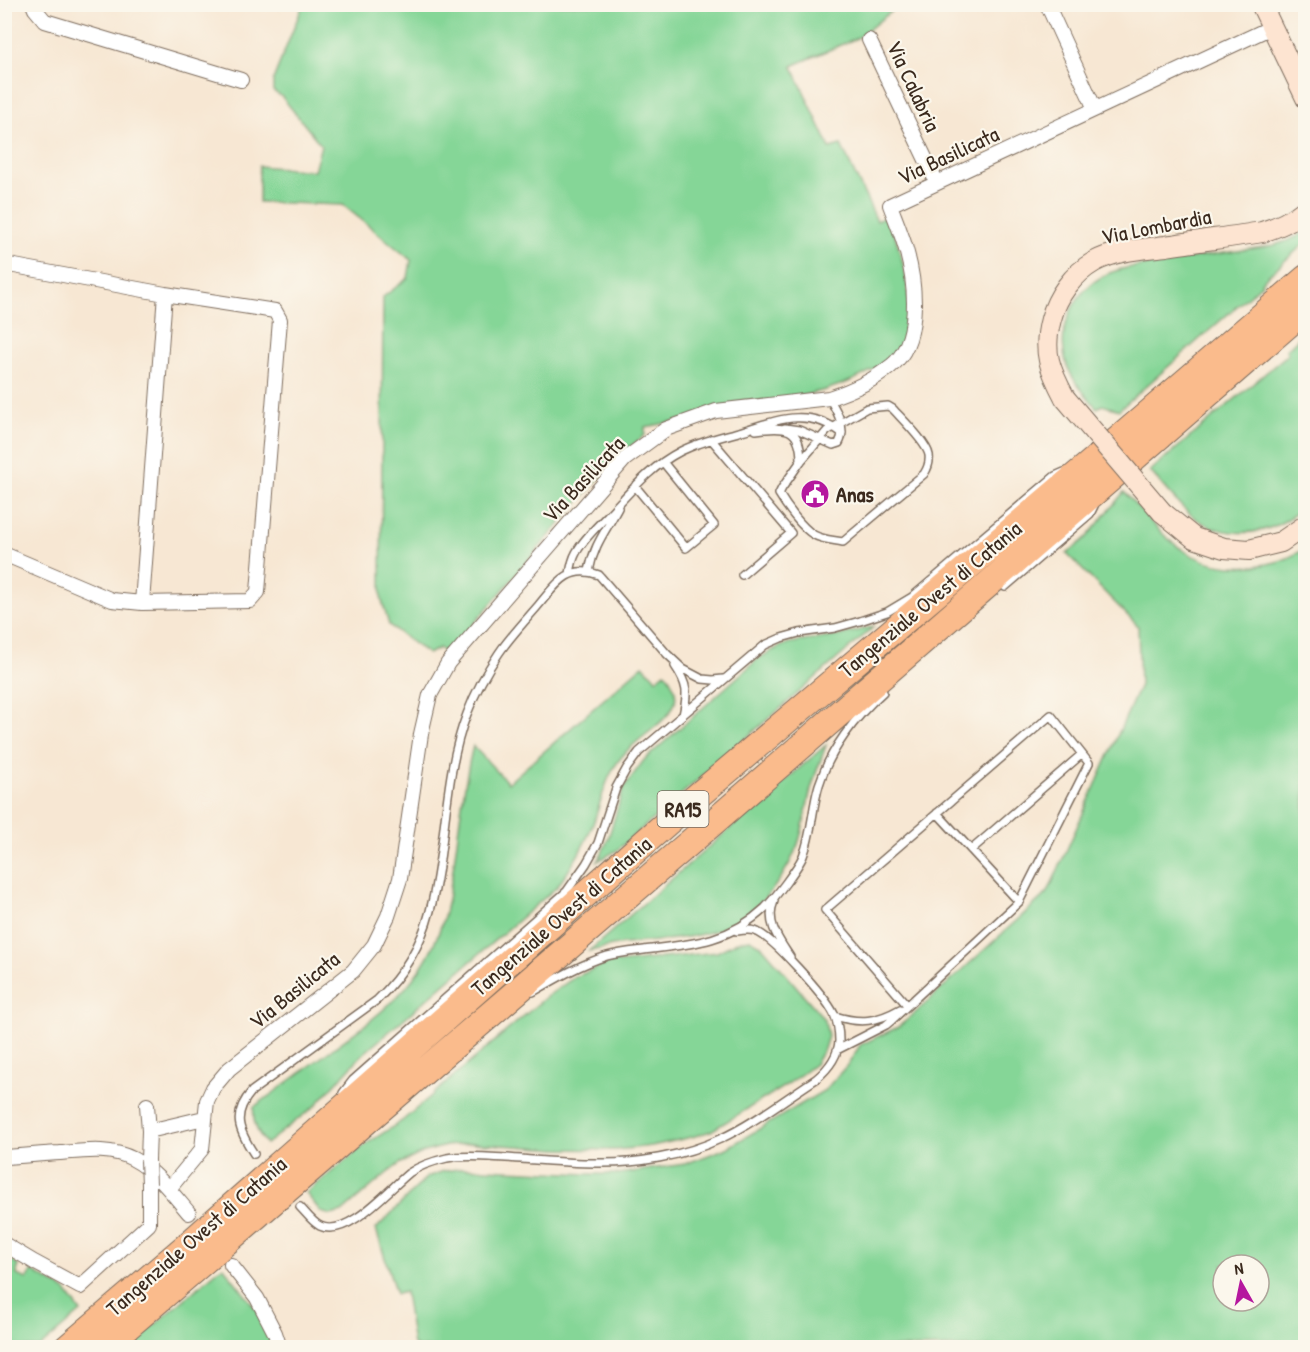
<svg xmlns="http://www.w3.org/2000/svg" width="1310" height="1352" viewBox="0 0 1310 1352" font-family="'Patrick Hand',sans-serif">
  <rect width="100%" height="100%" fill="#fbf7ec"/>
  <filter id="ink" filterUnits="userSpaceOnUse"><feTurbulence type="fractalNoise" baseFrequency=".0167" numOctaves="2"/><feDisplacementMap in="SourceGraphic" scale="12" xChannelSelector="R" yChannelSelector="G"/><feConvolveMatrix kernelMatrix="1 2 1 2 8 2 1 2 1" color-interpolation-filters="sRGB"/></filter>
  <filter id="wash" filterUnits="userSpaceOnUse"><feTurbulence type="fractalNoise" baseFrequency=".008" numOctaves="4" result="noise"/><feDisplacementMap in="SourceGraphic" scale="24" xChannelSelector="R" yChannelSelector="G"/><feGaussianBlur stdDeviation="1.35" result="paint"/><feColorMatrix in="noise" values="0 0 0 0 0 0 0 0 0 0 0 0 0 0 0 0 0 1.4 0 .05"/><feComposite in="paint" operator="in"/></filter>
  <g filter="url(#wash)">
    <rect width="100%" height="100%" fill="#f7e7d3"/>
    <path fill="#85d697" stroke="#60805a" stroke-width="1.5" fill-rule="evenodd" d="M 303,5 L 899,5 L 859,37 L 792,66 L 830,148 L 841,145 L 877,221 L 888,215 C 901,251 919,308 901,344 C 892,363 856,380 837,386 C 813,395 786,399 761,404 C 722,412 684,420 645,427 L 645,435 L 617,457 L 447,655 L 439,648 L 428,654 L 389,625 L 381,597 L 383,297 L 408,278 L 411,260 L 343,205 L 259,202 L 259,166 L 314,171 L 321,145 L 282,97 L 273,91 L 273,80 Z
      M 1305,232 L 1305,243 L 1261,282 L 1262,284 L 1119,410 L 1102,405 L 1097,408 C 1085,394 1071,380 1066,362 C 1057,331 1072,295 1100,278 C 1108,273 1117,270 1126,268 L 1270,246 C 1283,243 1294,239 1305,232 Z
      M 1305,332 L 1305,506 C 1298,511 1291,518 1283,522 C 1254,538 1217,536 1191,515 C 1176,503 1163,486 1150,471 L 1288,354 L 1286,350 Z
      M 1124,492 C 1142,511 1160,535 1183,550 C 1209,568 1246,570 1276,562 C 1286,560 1296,554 1305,549 L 1305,1347 L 420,1348 L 413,1345 L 405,1292 L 396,1294 L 376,1229 L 427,1177 L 444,1171 L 464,1168 L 588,1174 L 618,1174 L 685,1164 L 727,1148 L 825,1090 L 849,1063 L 860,1045 L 898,1027 L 914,1014 L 1048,892 L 1140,685 L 1138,626 L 1067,554 L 1087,537 ZM 1223,1265 L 1259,1265 L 1259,1301 L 1223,1301 Z
      M 875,626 L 616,851 L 598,861 L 607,842 L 624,787 L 644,760 L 759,658 L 777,648 L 789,643 L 838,636 Z
      M 643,665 L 656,679 L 665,672 C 673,682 679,693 674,705 C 667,722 637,739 625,753 C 605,775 603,797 593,824 C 584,847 572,867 557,887 L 362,1055 L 315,1106 L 266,1144 C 257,1132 252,1122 254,1107 C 280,1088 306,1069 331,1050 C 389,1008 434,975 448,899 C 458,849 460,796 473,746 L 508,783 Z
      M 826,745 C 821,760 815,774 811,789 C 806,808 804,828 797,847 C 781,887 750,922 707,933 C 681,940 652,941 625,944 C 613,945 601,949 589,951 Z
      M 750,939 L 761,945 L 820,1014 L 825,1021 L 828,1036 L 824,1049 L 815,1064 L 788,1084 L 711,1131 L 692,1137 L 652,1146 L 616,1150 L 558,1149 L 473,1143 L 446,1146 L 424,1152 L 401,1163 L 386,1174 L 342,1212 L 331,1215 L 321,1212 L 306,1193 L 366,1144 L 402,1121 L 546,997 L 575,977 L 616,960 L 618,963 L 717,952 L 739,941 Z
      M 5,1254 L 18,1265 L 17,1275 L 27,1279 L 32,1271 L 66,1291 L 81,1312 L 40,1347 L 5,1347 Z
      M 223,1266 L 263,1318 L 274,1348 L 128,1348 Z"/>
  </g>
  <g filter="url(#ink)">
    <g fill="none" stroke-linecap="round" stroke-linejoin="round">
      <g stroke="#7d6c5d" stroke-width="10">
        <path id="lane" d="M 888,406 L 893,409 C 902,419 927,443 929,455 C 930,463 928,468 924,474 L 843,542 C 833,540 823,540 814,535 C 802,528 786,506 779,494 L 782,488 L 801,461 L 827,431 L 867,408 Z
          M 785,428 L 799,430 L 833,445 L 839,443 C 847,429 837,411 829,398
          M 756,430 C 785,426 801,426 801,461
          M 711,439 L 791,533 L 742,575
          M 635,486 L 686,548 L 714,525 L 663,462
          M 589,571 C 594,544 606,531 618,508
          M 570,574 C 571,567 572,560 576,553 C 584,538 598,526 609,514 C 632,490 650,467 681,451 C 701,441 721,437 742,431 C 778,420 808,407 842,433
          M 1005,587 L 1090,514 L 1094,506
          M 675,666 C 688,685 688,693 683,715
          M 937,813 L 1019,902
          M 971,850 L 1082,754
          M 774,901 C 765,922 779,940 790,957
          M 533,992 C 557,978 581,964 607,956 C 621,952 637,951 652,949 C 696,944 731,940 765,908 C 774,899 798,868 803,856 C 812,834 812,808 819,785 C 830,750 855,717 883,692
          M 835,1016 C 860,1024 877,1022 900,1009
          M 837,1050 L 886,1025 L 892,1020 L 1019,902 L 1089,763 L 1051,715 L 825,910 L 907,1005
          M 343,1093 L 353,1080 L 567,891 L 586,864 L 598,843 L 616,788 L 627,768 L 639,752 L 765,645 L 781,638 L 799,633 L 835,628 L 860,621 L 887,612 L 912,597 L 1055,476 L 1064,472
          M 254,1154 C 239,1131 231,1115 252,1091 L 377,1000 C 402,976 421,946 430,911 C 447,848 443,775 467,714 C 475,693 486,672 499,653 C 510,637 524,622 537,607 C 555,586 567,563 599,575 L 667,654 L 683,669 L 702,679 L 713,680 L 723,679
          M 300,1207 C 306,1213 312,1222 320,1226 C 347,1239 389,1189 409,1173 C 419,1166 434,1161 447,1158 C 466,1155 486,1157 506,1158 C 536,1160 566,1163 596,1163 C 636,1164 684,1156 720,1139 C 753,1124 785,1099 816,1079 C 828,1069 838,1057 839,1041 C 839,1033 837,1021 834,1014 C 825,996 773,937 755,931 C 749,929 743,930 737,931"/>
      </g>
      <g stroke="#7d6c5d" stroke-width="16">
        <path id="street" d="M 33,4 L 35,9 L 45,21 L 241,80
          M 1047,4 L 1095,109
          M 869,40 L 937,183
          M 4,264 L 165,294 L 275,311 L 280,320 L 258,592 L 250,601 L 142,603 L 112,600 L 4,554
          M 142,603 L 165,294
          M 147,1105 L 149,1131
          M 4,1157 C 23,1156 41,1154 60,1153 C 84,1151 111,1147 133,1159 C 156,1171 172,1193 189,1213
          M 148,1160 L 149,1131 L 204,1118
          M 169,1189 L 202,1149 L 207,1101 L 213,1088 L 229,1069 L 353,971 L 374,945 L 388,916 L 400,879 L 421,734 L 430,695 L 448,663 L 625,459 L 666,429 L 716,411 L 829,398 C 851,391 873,381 891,366 C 921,343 916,286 907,253 C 903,237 896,221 890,205 L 1272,27
          M 4,1244 L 34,1262 L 80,1287 L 149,1224 L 149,1184
          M 231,1265 L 257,1298 L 275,1333 L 280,1348"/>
      </g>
      <g stroke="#7d6c5d" stroke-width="22">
        <path id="secondary" d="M 1261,4 L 1306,98
          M 1065,398 C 1050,370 1042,352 1051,319 C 1057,296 1073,274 1094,262 C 1116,250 1142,249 1166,246 C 1198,241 1230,237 1262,232 C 1280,226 1291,221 1306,209
          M 1162,512 L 1194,538 L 1224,548 L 1249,550 L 1281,542 L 1306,525"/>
      </g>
      <g stroke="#7d6c5d" stroke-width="28">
        <path id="highway" d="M 67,1348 L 189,1244 L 695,798 L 1092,462 L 1306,278
          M 103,1348 L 716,820 L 1306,309"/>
      </g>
      <use href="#lane" stroke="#fff" stroke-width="7"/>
      <use href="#street" stroke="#fff" stroke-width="14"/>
      <use href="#secondary" stroke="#fde4d1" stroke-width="20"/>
      <use href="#highway" stroke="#fabb8c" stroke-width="26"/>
      <g stroke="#7d6c5d" stroke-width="16" stroke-linecap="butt">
        <path id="street-bridge" d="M 148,1160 L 149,1184"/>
      </g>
      <g stroke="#7d6c5d" stroke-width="22" stroke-linecap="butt">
        <path id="secondary-bridge" d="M 1065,398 L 1162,512"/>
      </g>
      <use href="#street-bridge" stroke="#fff" stroke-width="14"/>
      <use href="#secondary-bridge" stroke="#fde4d1" stroke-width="20"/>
    </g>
  </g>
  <defs>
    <g id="civic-disc" transform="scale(1.5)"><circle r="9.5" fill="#b5179e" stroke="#fbf7ec"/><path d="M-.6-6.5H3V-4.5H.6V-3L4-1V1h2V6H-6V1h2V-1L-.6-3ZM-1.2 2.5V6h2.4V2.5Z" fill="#fff"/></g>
  </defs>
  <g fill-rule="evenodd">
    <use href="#civic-disc" x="815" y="494"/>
  </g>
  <g text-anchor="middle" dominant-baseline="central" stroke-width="4.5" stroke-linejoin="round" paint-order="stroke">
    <rect fill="#fbf7ec" stroke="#75685c" stroke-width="1.5" x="657.5" y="791" width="51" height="36" rx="4.5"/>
    <g font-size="21" font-weight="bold" fill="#3b2a1e">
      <text x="683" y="809">RA15</text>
    </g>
    <g font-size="22" fill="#3b2a1e" stroke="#fbf7ec">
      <text transform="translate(914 86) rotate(65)">Via Calabria</text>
      <text transform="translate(948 155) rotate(-25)">Via Basilicata</text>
      <text transform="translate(1156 226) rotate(-11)">Via Lombardia</text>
      <text transform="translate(583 479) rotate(-47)">Via Basilicata</text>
      <text transform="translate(930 599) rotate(-40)">Tangenziale Ovest di Catania</text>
      <text transform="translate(561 916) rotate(-41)">Tangenziale Ovest di Catania</text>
      <text transform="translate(294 990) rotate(-39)">Via Basilicata</text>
      <text transform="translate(196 1236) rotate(-41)">Tangenziale Ovest di Catania</text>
    </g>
    <g font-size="22" font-weight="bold" fill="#3b2a1e" stroke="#fbf7ec" text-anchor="start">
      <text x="836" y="494">Anas</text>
    </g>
  </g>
  <rect width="1310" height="1352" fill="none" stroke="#fbf7ec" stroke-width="24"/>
  <g transform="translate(1241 1283) rotate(351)"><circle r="28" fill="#fbf7ec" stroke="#aea59a" stroke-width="1.5"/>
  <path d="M0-4.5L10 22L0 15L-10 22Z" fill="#b5179e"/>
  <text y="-9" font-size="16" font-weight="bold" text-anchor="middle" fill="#3b2a1e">N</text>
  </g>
</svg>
